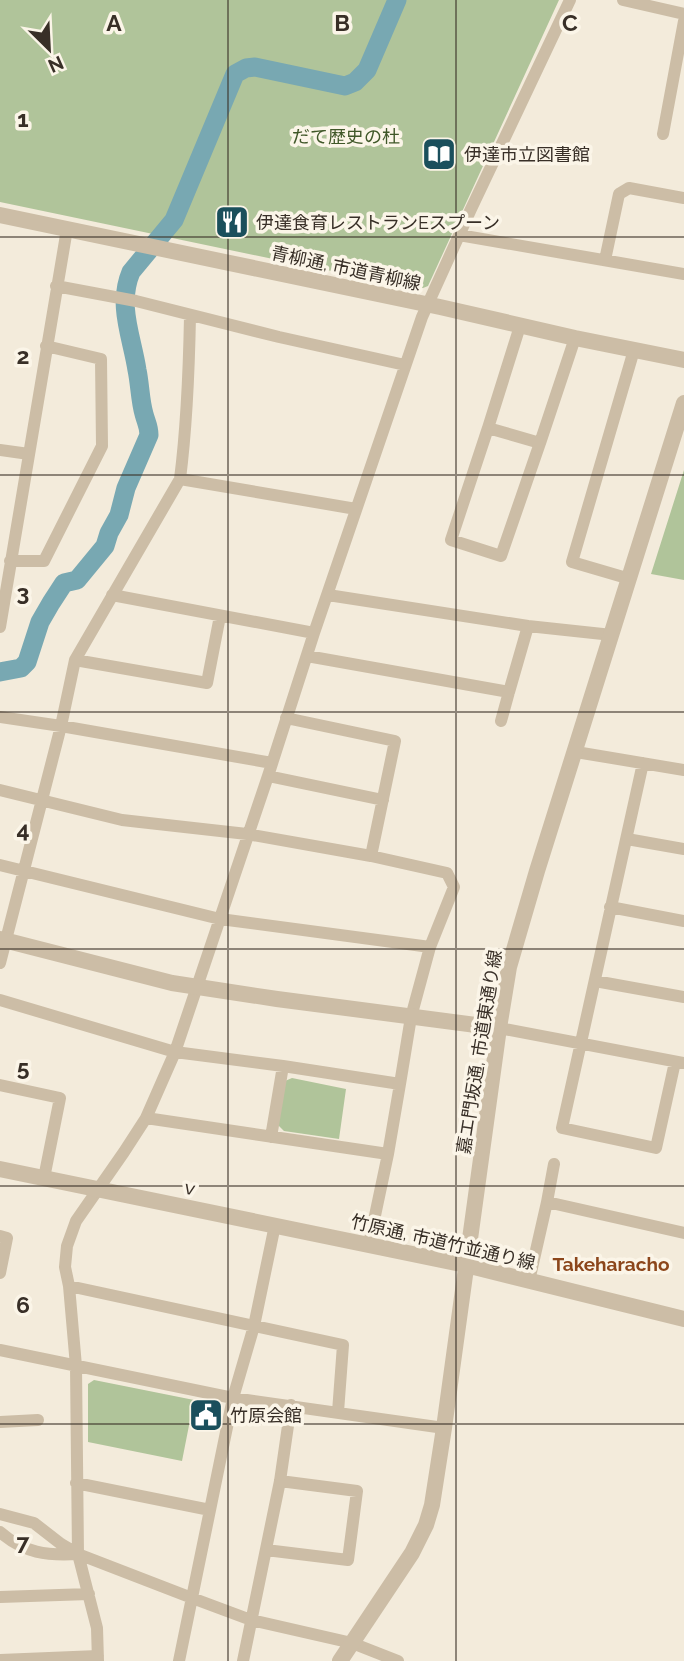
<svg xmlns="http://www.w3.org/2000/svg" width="684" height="1661" viewBox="0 0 684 1661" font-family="Raleway,'Noto Sans JP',sans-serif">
  <rect width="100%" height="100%" fill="#f3ebdb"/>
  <path fill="#b0c49a" d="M 0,0 L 559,0 L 428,286 L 423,288 L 321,269 L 0,202 Z
    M 684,470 L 684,580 L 651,574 Z
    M 292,1078 L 346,1089 L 339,1139 L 284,1131 L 278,1125 L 285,1081 Z
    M 94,1380 L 194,1400 L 182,1461 L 88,1442 L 88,1384 Z"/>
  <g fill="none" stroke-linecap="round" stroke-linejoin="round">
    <path stroke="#78a8b2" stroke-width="19" d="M 0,672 L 21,668 L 27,662 L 40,622 L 51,603 L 64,583 L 77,580 L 105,546 L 109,533 L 119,515 L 126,488 L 149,435 C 149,426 146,422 144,414 C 140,400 140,384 137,370 C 132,337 117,305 131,272 L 174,220 L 235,74 L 246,68 L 255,67 L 345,86 L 355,82 L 367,70 L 397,0"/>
    <path stroke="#ccbda6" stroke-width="12" d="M 623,0 L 684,14
      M 663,134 L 684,21
      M 459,235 L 684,274
      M 605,260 L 619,194 L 629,188 L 684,198
      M 56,286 L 136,301 L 279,337 L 405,365
      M 520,326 L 488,428 L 540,443 L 575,338
      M 488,428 L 451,540 L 501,556 L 540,443
      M 0,450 L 29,454
      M 180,479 L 356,509
      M 10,561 L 44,561 L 102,446 L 101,359 L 46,346
      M 630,579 L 572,562 L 634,350
      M 112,595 L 314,633
      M 328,595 L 528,626 L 612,635
      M 0,627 L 67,229
      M 307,656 L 509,692 L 528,626
      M 75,660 L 207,683 L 220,616
      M 0,717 L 61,726 L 272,763
      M 286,718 L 395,741 L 371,856
      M 501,721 L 509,692
      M 576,752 L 684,770
      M 643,763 L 562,1128 L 656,1148 L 675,1062
      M 268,776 L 383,800
      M 0,790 L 122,820 L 247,834 L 371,856 L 447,873 L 454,887 L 430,947 L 411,1017 L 400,1084 L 283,1066
      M 627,839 L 684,849
      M 0,865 L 220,919 L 430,947
      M 610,907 L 684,921
      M 0,963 L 61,726 L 75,660 L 180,479 C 187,424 189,370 190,316
      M 595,981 L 684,997
      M 0,1000 L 175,1052 L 283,1066 L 271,1137
      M 499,1028 L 684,1063
      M 0,1085 L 60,1098 L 44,1178
      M 146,1118 L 388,1154 L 369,1244
      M 388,1154 L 400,1084
      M 547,1202 L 554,1164
      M 0,1236 L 7,1238 L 0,1273
      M 529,1281 L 547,1202 L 684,1233
      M 69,1286 L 343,1345 L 338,1412
      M 0,1350 L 233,1398 L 444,1428
      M 0,1422 L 38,1420
      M 76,1483 L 210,1510
      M 0,1514 L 34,1523 L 61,1544 L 78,1554 L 192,1598 L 251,1620 L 352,1643 L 398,1661
      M 0,1532 C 24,1553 47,1556 78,1554
      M 266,1550 L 348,1560 L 357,1491 L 280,1481
      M 0,1597 L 89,1594
      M 0,1660 L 98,1656
      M 98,1661 L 97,1628 L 78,1554 L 76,1366 L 69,1286 L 65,1267 L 67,1246 L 76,1221 L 124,1152 L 146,1118 L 175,1052 L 268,776 L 314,633 L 422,317 L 471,209 L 570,0
      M 179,1661 L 233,1398 L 254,1326 L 275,1225
      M 243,1661 L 280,1481 L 291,1405"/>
    <path stroke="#ccbda6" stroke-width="16" d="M 0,215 L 440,307 L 575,338 L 684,360
      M 0,939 L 172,983 L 277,999 L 499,1028
      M 0,1169 L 466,1265 L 684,1319
      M 340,1661 L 412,1553 L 426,1525 L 432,1505 L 444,1428 L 499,1028 L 509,967 L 537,871 L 684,403"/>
  </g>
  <path fill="none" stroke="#382f27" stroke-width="2" stroke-opacity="0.55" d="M 228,0 L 228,1661M 456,0 L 456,1661M 0,237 L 684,237M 0,475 L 684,475M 0,712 L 684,712M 0,949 L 684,949M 0,1186 L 684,1186M 0,1424 L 684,1424"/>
  <defs>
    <g id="library-square" transform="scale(1.75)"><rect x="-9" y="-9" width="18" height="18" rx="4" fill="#1a4f5c" stroke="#fbf5e8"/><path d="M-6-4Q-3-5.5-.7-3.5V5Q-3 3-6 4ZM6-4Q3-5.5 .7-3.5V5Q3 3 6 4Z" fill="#fff"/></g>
    <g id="restaurant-square" transform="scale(1.75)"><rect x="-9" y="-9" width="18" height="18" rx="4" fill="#1a4f5c" stroke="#fbf5e8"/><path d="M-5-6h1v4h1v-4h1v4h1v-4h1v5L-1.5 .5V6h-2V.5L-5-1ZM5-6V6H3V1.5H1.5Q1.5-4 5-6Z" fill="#fff"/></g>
    <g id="civic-square" transform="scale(1.75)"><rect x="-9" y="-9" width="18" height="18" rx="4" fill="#1a4f5c" stroke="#fbf5e8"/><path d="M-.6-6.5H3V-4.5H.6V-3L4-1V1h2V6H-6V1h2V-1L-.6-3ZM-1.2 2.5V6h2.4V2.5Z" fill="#fff"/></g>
  </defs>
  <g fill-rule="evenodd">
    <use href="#library-square" x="439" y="154"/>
    <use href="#restaurant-square" x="232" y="222"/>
    <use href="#civic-square" x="206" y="1415"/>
  </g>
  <g text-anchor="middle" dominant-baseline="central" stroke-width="7" stroke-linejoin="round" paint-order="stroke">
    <g font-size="18" fill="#405829" stroke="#fbf5e8">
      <text x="346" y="136">だて歴史の杜</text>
    </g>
    <g font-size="18" fill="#382f27" stroke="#fbf5e8" text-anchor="start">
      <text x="464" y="154">伊達市立図書館</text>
      <text x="256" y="222">伊達食育レストランEスプーン</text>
      <text x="230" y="1415">竹原会館</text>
    </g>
    <g font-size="18" fill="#382f27" stroke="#fbf5e8">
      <text transform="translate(346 268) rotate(12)">青柳通, 市道青柳線</text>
      <text transform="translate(479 1052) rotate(-81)">嘉エ門坂通, 市道東通り線</text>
      <text transform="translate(190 1188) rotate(12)">ｖ</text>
      <text transform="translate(443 1242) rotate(13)">竹原通, 市道竹並通り線</text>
    </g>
    <g font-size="19" font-weight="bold" fill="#8c461b" stroke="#fbf5e8">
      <text x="611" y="1264">Takeharacho</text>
    </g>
  </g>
  <g font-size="23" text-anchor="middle" font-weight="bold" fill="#382f27" stroke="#fbf5e8" stroke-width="7" stroke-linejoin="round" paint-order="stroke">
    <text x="114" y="31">A</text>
    <text x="342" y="31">B</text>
    <text x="570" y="31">C</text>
    <text x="23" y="127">1</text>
    <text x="23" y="364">2</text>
    <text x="23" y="601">3</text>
    <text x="23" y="838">4</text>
    <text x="23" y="1076">5</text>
    <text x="23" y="1313">6</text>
    <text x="23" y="1550">7</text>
  </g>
  <g transform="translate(49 49) rotate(156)" stroke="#fbf5e8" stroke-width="5" paint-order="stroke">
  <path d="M0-5L12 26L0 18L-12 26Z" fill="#382f27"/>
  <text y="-10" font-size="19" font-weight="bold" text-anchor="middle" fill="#382f27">N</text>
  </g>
</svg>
